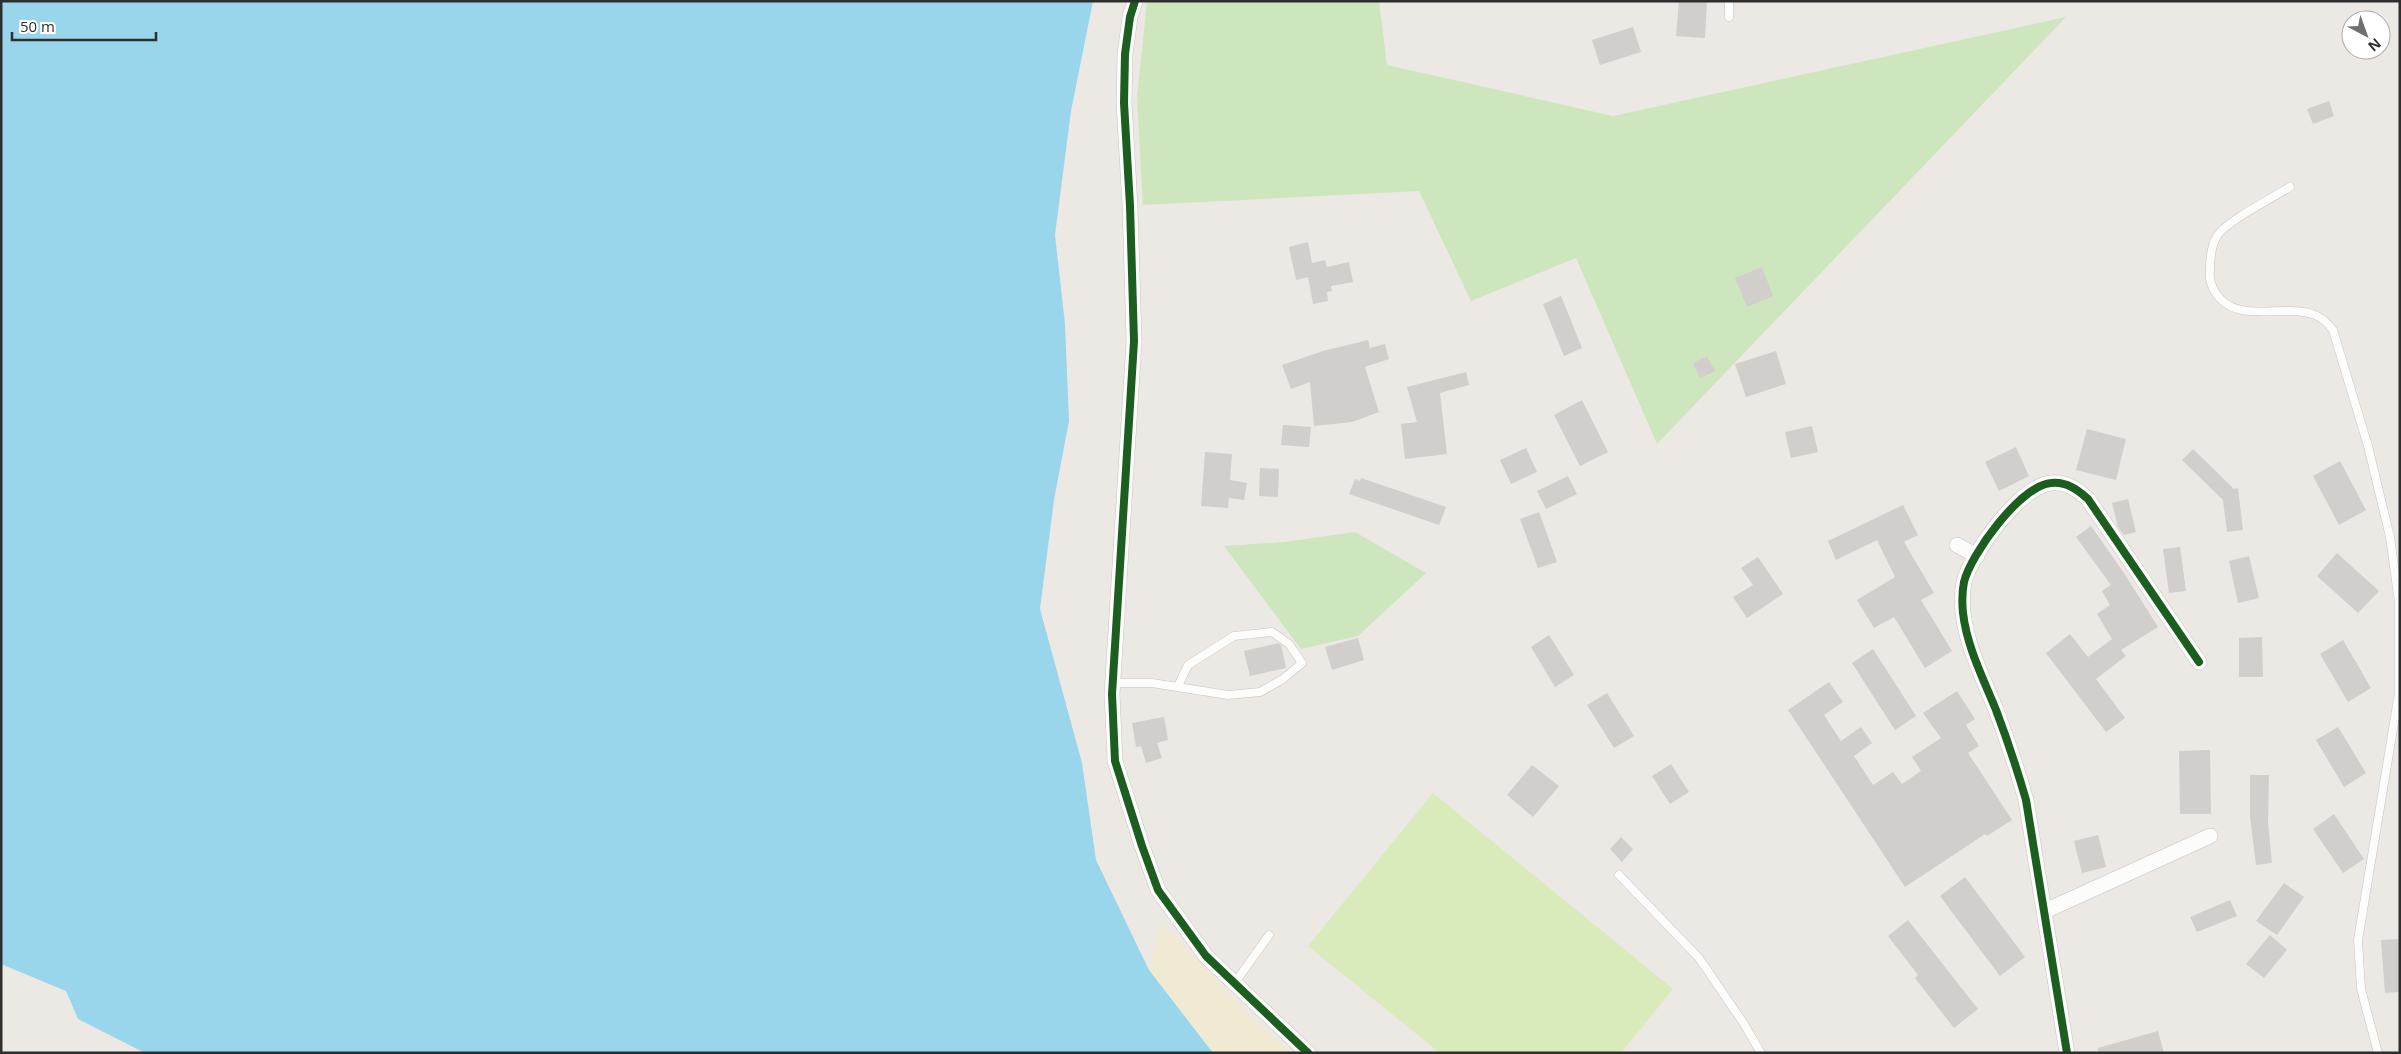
<svg xmlns="http://www.w3.org/2000/svg" width="2401" height="1054" viewBox="0 0 2401 1054" font-family="'Open Sans',sans-serif">
  <rect width="100%" height="100%" fill="#ece8e4"/>
  <path fill="#cee6be" d="M 1147,1 L 1379,1 L 1387,65 L 1613,116 L 2066,17 L 1657,444 L 1576,258 L 1471,301 L 1419,191 L 1143,205 L 1137,98 Z
    M 1355,532 L 1426,573 L 1358,636 L 1301,649 L 1224,546 L 1284,542 Z"/>
  <path fill="#f0ead3" d="M 1161,922 L 1252,1018 L 1292,1053 L 1213,1053 L 1149,970 Z"/>
  <path fill="#d9eabb" d="M 1433,793 L 1673,989 L 1621,1053 L 1440,1053 L 1308,946 Z"/>
  <path fill="#99d6ec" d="M 1,1 L 1093,1 L 1071,111 L 1055,235 L 1065,324 L 1069,421 L 1054,500 L 1040,609 L 1082,763 L 1096,860 L 1149,970 L 1213,1053 L 145,1053 L 78,1019 L 66,991 L 1,964 Z"/>
  <path fill="#d1cecb" d="M 1679,1 L 1707,1 L 1705,38 L 1676,36 Z
    M 1633,27 L 1641,52 L 1600,65 L 1592,40 Z
    M 2329,101 L 2334,116 L 2313,124 L 2307,109 Z
    M 1308,242 L 1312,263 L 1325,260 L 1327,267 L 1349,262 L 1353,282 L 1331,286 L 1332,291 L 1327,292 L 1328,301 L 1313,304 L 1308,277 L 1296,280 L 1289,247 Z
    M 1762,267 L 1773,296 L 1747,307 L 1735,278 Z
    M 1561,296 L 1582,348 L 1564,356 L 1543,304 Z
    M 1368,340 L 1370,348 L 1385,344 L 1389,359 L 1365,367 L 1379,412 L 1352,422 L 1314,426 L 1310,382 L 1291,389 L 1282,365 L 1323,351 Z
    M 1776,351 L 1786,384 L 1746,397 L 1735,364 Z
    M 1707,356 L 1715,371 L 1700,378 L 1693,363 Z
    M 1466,372 L 1469,385 L 1440,393 L 1447,454 L 1405,459 L 1401,424 L 1417,422 L 1407,387 Z
    M 1582,400 L 1608,452 L 1580,466 L 1554,415 Z
    M 1283,425 L 1311,427 L 1309,447 L 1281,445 Z
    M 1812,426 L 1818,452 L 1791,458 L 1785,432 Z
    M 2087,429 L 2126,439 L 2116,480 L 2076,470 Z
    M 2016,447 L 2029,476 L 1999,491 L 1985,462 Z
    M 1526,448 L 1537,472 L 1511,484 L 1500,460 Z
    M 2193,449 L 2234,489 L 2238,488 L 2243,530 L 2227,532 L 2223,500 L 2182,460 Z
    M 1205,452 L 1232,454 L 1230,480 L 1247,483 L 1244,500 L 1229,498 L 1228,508 L 1201,506 Z
    M 2340,461 L 2366,510 L 2339,525 L 2313,476 Z
    M 1260,468 L 1279,469 L 1278,497 L 1259,496 Z
    M 1568,476 L 1577,494 L 1546,509 L 1537,491 Z
    M 1361,478 L 1446,507 L 1439,525 L 1349,494 L 1355,479 L 1360,481 Z
    M 2128,499 L 2136,532 L 2124,535 L 2118,527 L 2112,503 Z
    M 1903,505 L 1918,535 L 1904,542 L 1934,593 L 1921,600 L 1952,651 L 1925,668 L 1894,617 L 1874,628 L 1857,600 L 1895,577 L 1877,540 L 1836,560 L 1828,541 Z
    M 1539,512 L 1557,562 L 1538,568 L 1520,519 Z
    M 2091,526 L 2124,573 L 2158,627 L 2121,650 L 2126,656 L 2096,679 L 2125,718 L 2106,732 L 2046,653 L 2070,634 L 2088,657 L 2112,639 L 2097,614 L 2110,605 L 2102,591 L 2111,585 L 2076,537 Z
    M 2180,547 L 2186,591 L 2169,593 L 2163,549 Z
    M 2337,553 L 2379,591 L 2358,613 L 2317,576 Z
    M 2249,556 L 2259,598 L 2238,603 L 2229,561 Z
    M 1758,557 L 1783,594 L 1747,618 L 1733,597 L 1753,585 L 1741,568 Z
    M 1549,635 L 1574,675 L 1555,687 L 1531,647 Z
    M 2262,637 L 2263,677 L 2239,677 L 2239,638 Z
    M 1358,638 L 1364,660 L 1332,670 L 1325,647 Z
    M 2343,640 L 2371,688 L 2348,702 L 2320,654 Z
    M 1278,643 L 1281,645 L 1286,668 L 1250,676 L 1244,651 Z
    M 1873,649 L 1916,716 L 1895,730 L 1852,663 Z
    M 1829,682 L 1843,702 L 1824,715 L 1841,741 L 1861,727 L 1872,743 L 1854,756 L 1873,785 L 1893,772 L 1902,784 L 1921,771 L 1912,757 L 1941,738 L 1923,713 L 1957,691 L 1975,719 L 1966,725 L 1979,746 L 1968,753 L 2012,820 L 1987,836 L 1985,834 L 1905,887 L 1788,710 Z
    M 1607,693 L 1634,736 L 1614,748 L 1587,705 Z
    M 1164,717 L 1168,740 L 1157,743 L 1162,758 L 1146,763 L 1141,746 L 1136,747 L 1132,723 Z
    M 2338,727 L 2366,773 L 2344,787 L 2316,740 Z
    M 2210,750 L 2211,814 L 2180,814 L 2179,751 Z
    M 1671,764 L 1689,792 L 1670,804 L 1652,776 Z
    M 1532,765 L 1559,786 L 1533,817 L 1507,795 Z
    M 2250,775 L 2269,775 L 2268,823 L 2272,863 L 2256,865 L 2250,817 Z
    M 2334,814 L 2364,859 L 2343,873 L 2313,829 Z
    M 2098,835 L 2106,867 L 2082,873 L 2074,841 Z
    M 1621,837 L 1633,849 L 1622,862 L 1610,849 Z
    M 1965,877 L 2025,957 L 2000,976 L 1940,896 Z
    M 2284,883 L 2304,897 L 2277,935 L 2256,921 Z
    M 2230,900 L 2237,916 L 2197,932 L 2190,917 Z
    M 1908,920 L 1978,1009 L 1954,1028 L 1915,978 L 1918,975 L 1888,936 Z
    M 2270,935 L 2287,950 L 2264,978 L 2246,964 Z
    M 2400,939 L 2400,992 L 2385,993 L 2381,940 Z
    M 2158,1031 L 2164,1053 L 2098,1053 L 2098,1048 Z"/>
  <g fill="none" stroke-linecap="round" stroke-linejoin="round">
    <g stroke="#c5c4c5" stroke-width="9">
      <path id="lane" d="M 1729,1 L 1729,17
        M 2290,187 C 2272,198 2227,221 2217,236 C 2211,246 2210,259 2210,270 C 2209,277 2211,285 2215,292 C 2237,328 2288,300 2319,317 C 2325,320 2329,325 2333,330 L 2368,446 L 2390,537 L 2399,603 L 2399,693 L 2358,940 L 2361,989 L 2378,1053
        M 1113,683 L 1152,683 L 1228,695 L 1260,692 L 1283,679 L 1302,663 L 1289,644 L 1272,632 L 1234,636 L 1188,665 L 1178,686
        M 1619,875 L 1699,958 L 1744,1024 L 1761,1053
        M 1234,984 L 1269,935"/>
    </g>
    <g stroke="#c5c4c5" stroke-width="16">
      <path id="street" d="M 1135,1 L 1130,17 L 1125,54 L 1124,103 L 1130,206 L 1134,341 L 1112,694 L 1115,761 L 1142,846 L 1158,890 L 1206,956 L 1308,1053
        M 1957,545 L 1977,556
        M 2045,911 L 2210,836
        M 2067,1053 L 2026,800 C 2017,769 2007,739 1996,710 C 1983,678 1967,647 1963,613 C 1962,603 1962,592 1964,582 C 1971,554 2020,486 2051,483 C 2066,481 2078,490 2088,499 L 2199,662"/>
    </g>
    <use href="#lane" stroke="#fcfcfb" stroke-width="8"/>
    <use href="#street" stroke="#fcfcfb" stroke-width="15"/>
    <g stroke="#fff" stroke-width="11">
      <path id="cycleway" d="M 1135,1 L 1130,17 L 1125,54 L 1124,103 L 1130,206 L 1134,341 L 1112,694 L 1115,761 L 1142,846 L 1158,890 L 1206,956 L 1308,1053
        M 2067,1053 L 2026,800 C 2017,769 2007,739 1996,710 C 1983,678 1967,647 1963,613 C 1962,603 1962,592 1964,582 C 1971,554 2020,486 2051,483 C 2066,481 2078,490 2088,499 L 2199,662"/>
    </g>
    <use href="#cycleway" stroke="#1b5e20" stroke-width="8"/>
  </g>
  <rect width="2401" height="1054" fill="none" stroke="#2e2e2e" stroke-width="5"/>
  <g transform="translate(2366 35) rotate(139)"><circle r="24" fill="#ffffff" stroke="#ababab"/>
  <path d="M0-4L9 19L0 12L-9 19Z" fill="#706f6e"/>
  <text y="-8" font-size="14" font-weight="bold" text-anchor="middle" fill="#2e2e2e">N</text>
  </g>
  <path d="M12 32v8h144v-8" fill="none" stroke="#2e2e2e" stroke-width="2.5"/>
  <text x="20" y="32" font-size="15" fill="#2e2e2e" stroke="#ffffff" stroke-width="4" paint-order="stroke">50 m</text>
</svg>
